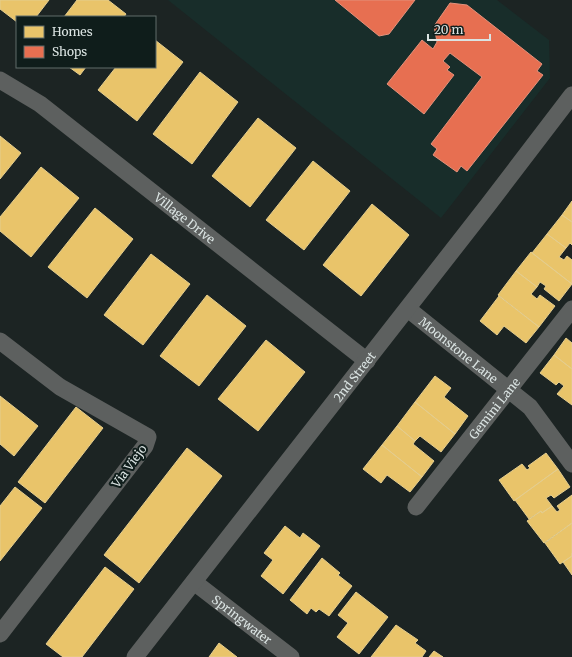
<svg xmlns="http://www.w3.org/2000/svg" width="572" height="657" viewBox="0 0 572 657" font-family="Merriweather,serif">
  <rect width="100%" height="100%" fill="#1c2423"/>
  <path fill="#182d2a" d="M 168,0 L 497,0 L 549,40 L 550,78 L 441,218 Z"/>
  <path fill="#e9c46a" stroke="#e4cd8e" d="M 0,0 L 49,0 L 36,17 L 17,17 L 17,22 L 0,9 Z
    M 77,0 L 108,0 L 126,14 L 124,17 L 64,17 Z
    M 155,40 L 183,62 L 137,121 L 98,90 L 116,67 L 155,67 Z
    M 69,67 L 86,67 L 80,75 Z
    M 200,72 L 238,102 L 192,164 L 153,134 Z
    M 258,118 L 296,148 L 250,207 L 212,176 Z
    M 0,136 L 21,153 L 0,179 Z
    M 313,161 L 350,191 L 304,250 L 266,220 Z
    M 41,167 L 79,198 L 31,257 L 0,231 L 0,217 Z
    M 572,201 L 572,222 L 562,215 Z
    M 372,204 L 409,235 L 361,296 L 323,265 Z
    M 95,208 L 133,239 L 87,298 L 48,267 Z
    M 562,215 L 572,222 L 572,245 L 570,243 L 566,248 L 547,234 Z
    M 547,234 L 566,248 L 559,257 L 564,260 L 567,256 L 572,260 L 572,284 L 532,253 Z
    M 531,252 L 572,284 L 559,301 L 544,289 L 546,286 L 540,282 L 537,287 L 516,271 Z
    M 151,254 L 190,284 L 143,345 L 104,315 Z
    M 516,271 L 537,287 L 531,294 L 537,299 L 540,295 L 555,306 L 539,327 L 498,295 Z
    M 207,295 L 246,326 L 199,386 L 160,356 Z
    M 499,296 L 539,327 L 526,343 L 504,326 L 497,335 L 480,321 Z
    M 566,338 L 572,343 L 572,369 L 554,355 Z
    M 266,340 L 305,372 L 258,431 L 218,399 Z
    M 554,355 L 572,369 L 572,405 L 557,394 L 564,386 L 559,382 L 556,385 L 540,373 Z
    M 435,376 L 451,388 L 444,397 L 468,416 L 455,434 L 415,402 Z
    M 0,396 L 38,426 L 14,456 L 0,444 Z
    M 415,402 L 455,434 L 441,452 L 420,436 L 415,441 L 397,426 Z
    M 76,407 L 103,428 L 45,503 L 18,482 Z
    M 397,426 L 415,441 L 413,444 L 434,461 L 422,477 L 382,445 Z
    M 382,445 L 422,477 L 410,492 L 387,475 L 381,483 L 363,469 Z
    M 187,448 L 222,476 L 139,583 L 104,555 Z
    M 546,453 L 558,469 L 514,501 L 499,480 L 522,464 L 527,470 L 530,468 L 528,466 Z
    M 558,469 L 570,487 L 554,498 L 551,495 L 546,498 L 552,506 L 542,513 L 541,511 L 529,519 L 515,500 Z
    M 15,487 L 42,508 L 0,561 L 0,506 Z
    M 572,495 L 572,523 L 544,543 L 527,521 L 541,511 L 542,513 L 552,506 L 557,512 L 560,510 L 557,506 Z
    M 572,523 L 572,556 L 560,564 L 545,543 Z
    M 285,526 L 300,538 L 303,533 L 320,546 L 283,594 L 261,576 L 273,560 L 264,553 Z
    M 572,553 L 572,575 L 563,562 L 572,556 Z
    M 322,558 L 340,573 L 338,575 L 352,586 L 329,616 L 319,609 L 316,612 L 311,608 L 307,614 L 290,600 Z
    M 105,567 L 134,589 L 82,657 L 63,657 L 46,644 Z
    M 356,592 L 388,617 L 359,654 L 337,637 L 348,623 L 338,615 Z
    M 396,625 L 418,640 L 415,643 L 426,651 L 422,657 L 371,657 Z
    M 219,643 L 237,657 L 209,657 Z
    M 434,651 L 443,657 L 429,657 Z"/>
  <path fill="#e76f51" stroke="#e3927c" d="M 335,0 L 415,0 L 389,34 L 379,36 Z
    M 450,3 L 467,5 L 542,64 L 537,71 L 543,75 L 467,171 L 461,166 L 457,172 L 433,155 L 437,149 L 431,144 L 482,77 L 450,53 L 443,61 L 450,67 L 447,70 L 454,75 L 424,114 L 387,84 L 422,40 L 433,49 L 437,42 L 434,26 Z"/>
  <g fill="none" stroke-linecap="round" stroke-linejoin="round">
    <g stroke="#5d605f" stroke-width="17">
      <path id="s1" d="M 0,80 L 40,104 L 367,361"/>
      <path id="s2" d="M 408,309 L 530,407 L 572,464"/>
      <path d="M 0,341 L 60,387 L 148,437 L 145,446 L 0,634"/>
      <path id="s3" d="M 416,507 L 572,309"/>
      <path id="s4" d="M 194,582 L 291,657"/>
      <path id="s5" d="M 135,657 L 488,205 L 572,95"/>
    </g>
  </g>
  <g text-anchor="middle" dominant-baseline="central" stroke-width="4" stroke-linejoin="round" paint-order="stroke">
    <g font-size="12" fill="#dae3e2" stroke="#0f1d1b">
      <text stroke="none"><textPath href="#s1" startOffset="231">Village Drive</textPath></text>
      <text stroke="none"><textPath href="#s2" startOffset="65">Moonstone Lane</textPath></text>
      <text stroke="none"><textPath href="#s5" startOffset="356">2nd Street</textPath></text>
      <text stroke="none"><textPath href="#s3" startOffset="126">Gemini Lane</textPath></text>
      <text transform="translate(129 466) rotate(-54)">Via Viejo</text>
      <text stroke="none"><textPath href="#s4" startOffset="61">Springwater</textPath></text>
    </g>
  </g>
  <rect x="16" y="16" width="140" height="52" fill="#0f1d1b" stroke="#606c6b"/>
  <rect x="24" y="26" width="20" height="12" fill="#e9c46a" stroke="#606c6b"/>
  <text x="52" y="36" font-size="12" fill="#dae3e2">Homes</text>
  <rect x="24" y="46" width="20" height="12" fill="#e76f51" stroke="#606c6b"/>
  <text x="52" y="56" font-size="12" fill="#dae3e2">Shops</text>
  <path d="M428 34v6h62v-6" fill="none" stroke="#dae3e2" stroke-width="2"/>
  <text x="434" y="34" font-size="12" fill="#dae3e2" stroke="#0f1d1b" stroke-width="3" paint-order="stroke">20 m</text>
</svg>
